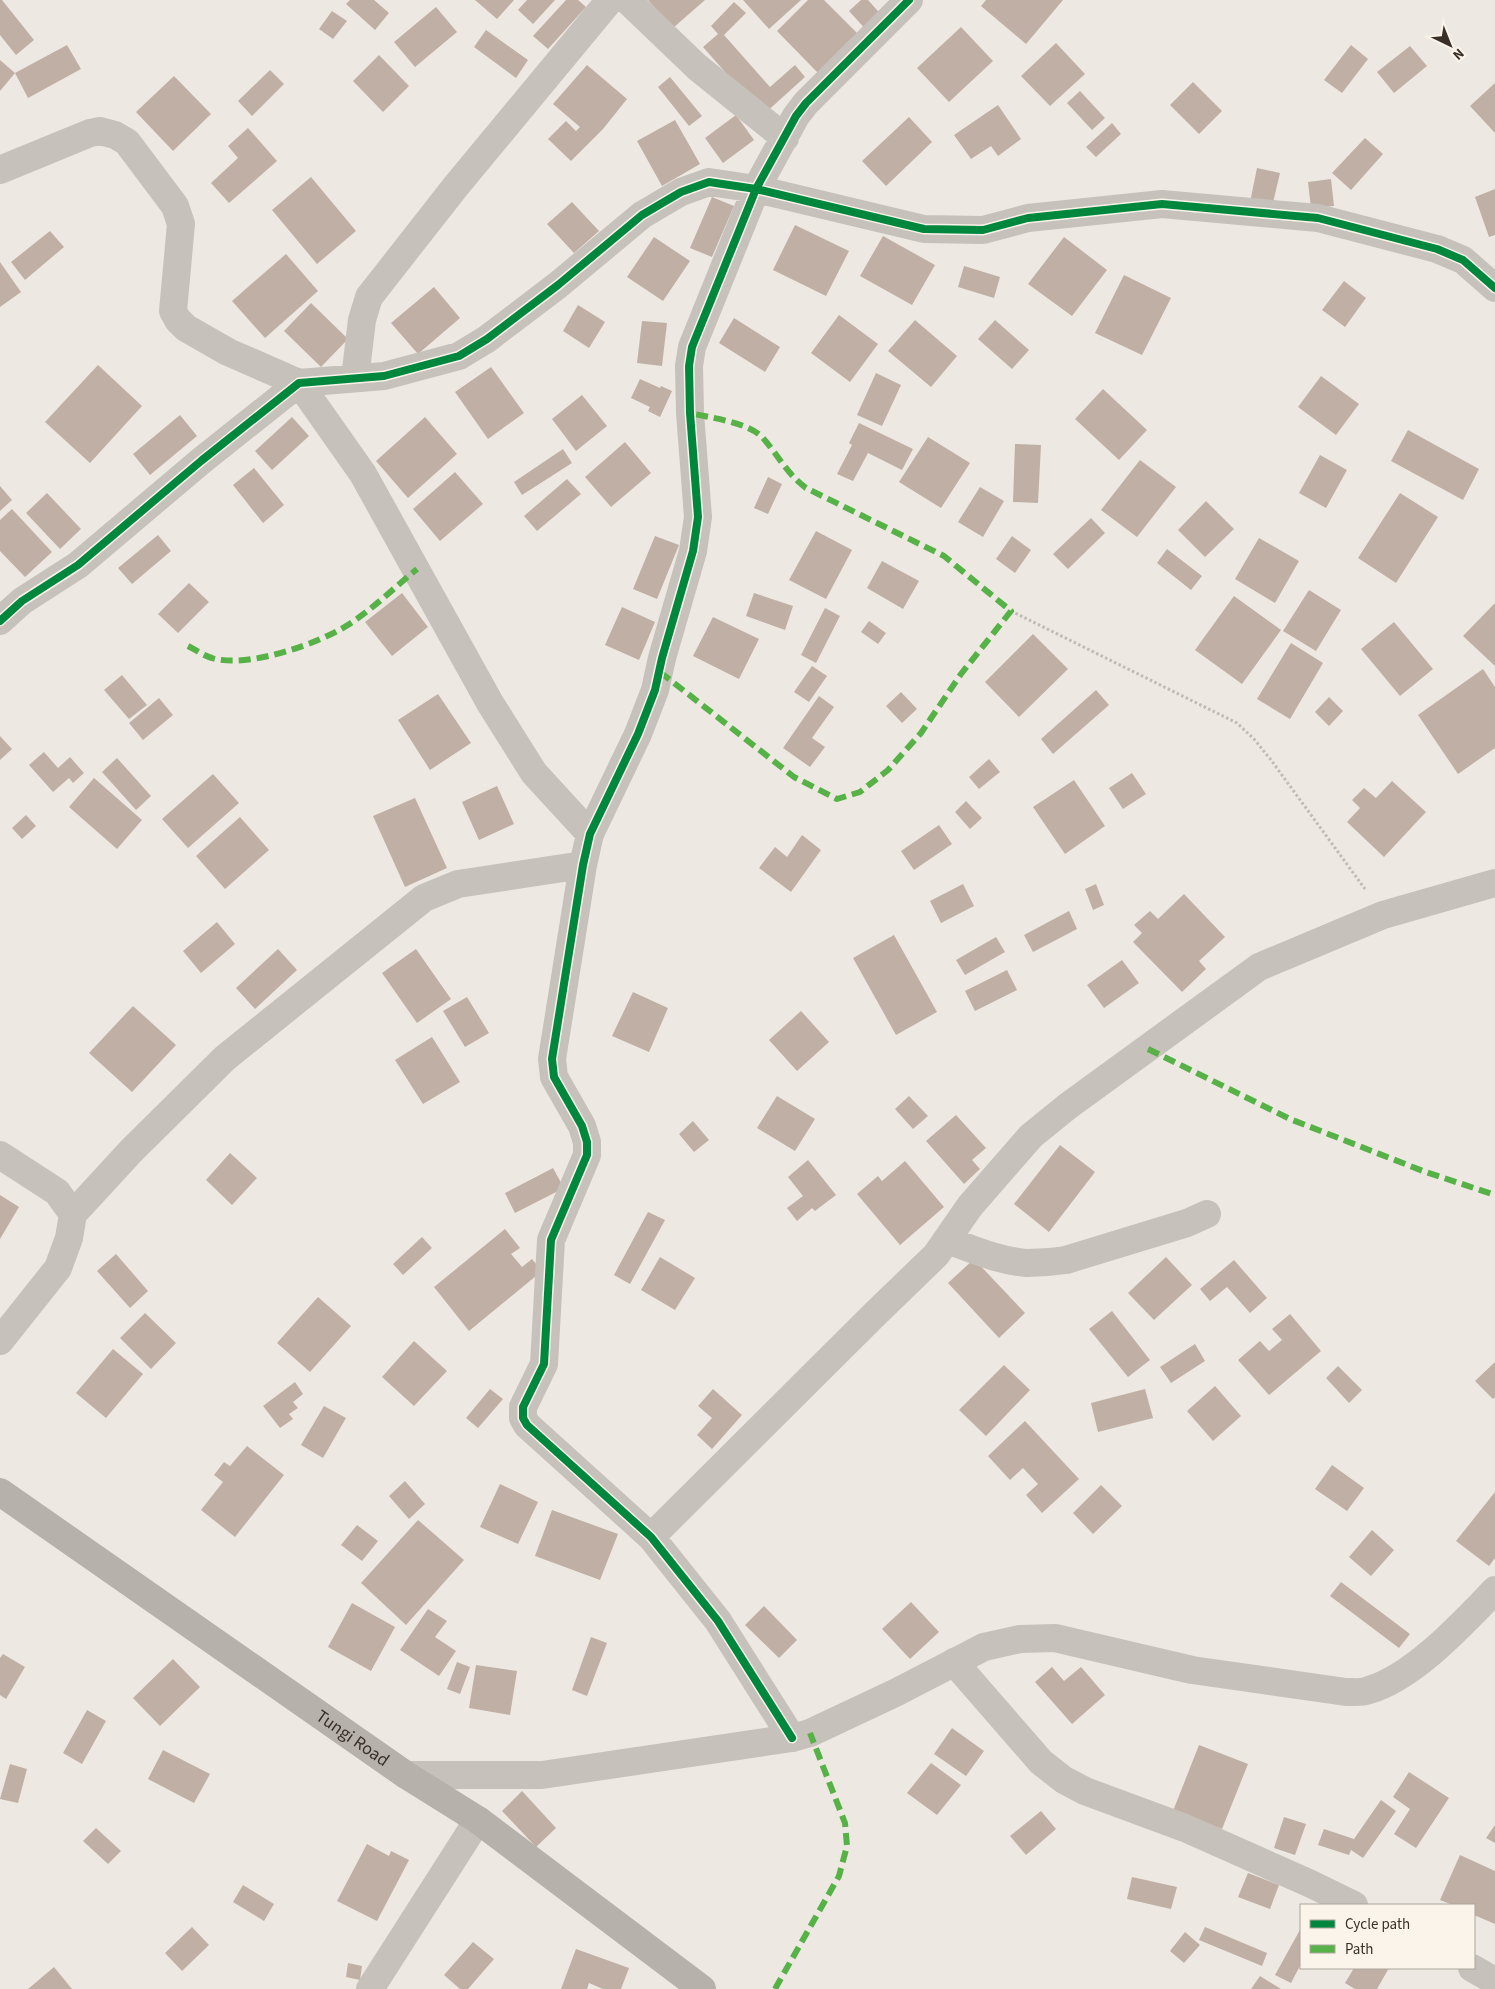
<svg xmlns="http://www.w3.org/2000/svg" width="1495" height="1989" viewBox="0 0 1495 1989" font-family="'Source Sans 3',sans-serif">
  <rect width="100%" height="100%" fill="#ede9e2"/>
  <path fill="#c0afa4" d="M 0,0 L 2,0 L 34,40 L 16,55 L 0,35 Z
    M 350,0 L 374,0 L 389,13 L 375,30 L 346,4 Z
    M 475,0 L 514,0 L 497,19 Z
    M 527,0 L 555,0 L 533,24 L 518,10 Z
    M 566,0 L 578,0 L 586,7 L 548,49 L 533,36 Z
    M 648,0 L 705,0 L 673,28 Z
    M 743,0 L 801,0 L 769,29 Z
    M 808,0 L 824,0 L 858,34 L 818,73 L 777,31 Z
    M 861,0 L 868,0 L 885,19 L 869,33 L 849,11 Z
    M 986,0 L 1063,0 L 1026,44 L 981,6 Z
    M 734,2 L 746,13 L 724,35 L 770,87 L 795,65 L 805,77 L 763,115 L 703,47 L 718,34 L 711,26 Z
    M 436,7 L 457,32 L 415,67 L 394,42 Z
    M 332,11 L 347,21 L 333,39 L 319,29 Z
    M 961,27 L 993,61 L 949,102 L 917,68 Z
    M 486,30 L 528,60 L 516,78 L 474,47 Z
    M 1056,43 L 1085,74 L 1050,106 L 1021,76 Z
    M 67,45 L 81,69 L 28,98 L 15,73 Z
    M 1351,45 L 1368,59 L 1342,93 L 1324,80 Z
    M 1410,46 L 1427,66 L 1394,93 L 1377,72 Z
    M 379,55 L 409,86 L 383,112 L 353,81 Z
    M 0,60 L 15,73 L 0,91 Z
    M 587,65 L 627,99 L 603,129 L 571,161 L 548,139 L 566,121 L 576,131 L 580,127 L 553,104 Z
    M 270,70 L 284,84 L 252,116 L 238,101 Z
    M 174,76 L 211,114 L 173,151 L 136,112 Z
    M 670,77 L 702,116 L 689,126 L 658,87 Z
    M 1193,82 L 1222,111 L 1199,134 L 1170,105 Z
    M 1495,83 L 1495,133 L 1470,106 Z
    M 1080,91 L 1105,118 L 1092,130 L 1067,103 Z
    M 998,105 L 1021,139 L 998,156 L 991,146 L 971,159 L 954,135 Z
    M 736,115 L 754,140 L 723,163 L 705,138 Z
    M 909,117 L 932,142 L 886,186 L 862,161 Z
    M 675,120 L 700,164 L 662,186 L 637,141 Z
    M 1112,123 L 1121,134 L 1096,157 L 1086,147 Z
    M 248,128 L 277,161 L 229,203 L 211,183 L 238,158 L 228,146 Z
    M 1365,138 L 1383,154 L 1351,190 L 1332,173 Z
    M 1257,168 L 1280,173 L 1271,211 L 1249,207 Z
    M 311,177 L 356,231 L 317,264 L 272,210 Z
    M 1331,179 L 1334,206 L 1311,208 L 1308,182 Z
    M 1495,189 L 1495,235 L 1489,237 L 1475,197 Z
    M 712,197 L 734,206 L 712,257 L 690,248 Z
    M 572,202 L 599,231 L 574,253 L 547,224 Z
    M 795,225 L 849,251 L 826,296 L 773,270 Z
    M 50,231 L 64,247 L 25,280 L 11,262 Z
    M 883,236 L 935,265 L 912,305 L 860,276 Z
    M 654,237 L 690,261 L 663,301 L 627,277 Z
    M 1064,237 L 1107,270 L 1072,316 L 1028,284 Z
    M 286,254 L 318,291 L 265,338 L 232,301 Z
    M 0,262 L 21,292 L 0,307 Z
    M 964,266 L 1000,277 L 994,298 L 958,287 Z
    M 1124,275 L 1171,298 L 1142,355 L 1095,333 Z
    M 1344,281 L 1366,298 L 1345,327 L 1322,310 Z
    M 434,287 L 460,318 L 418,354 L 391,323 Z
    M 311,303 L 348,339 L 321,367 L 284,331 Z
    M 578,305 L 605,322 L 589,348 L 563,331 Z
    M 839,315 L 878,344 L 850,382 L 811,353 Z
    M 734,318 L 780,347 L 765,372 L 719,343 Z
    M 915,320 L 957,356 L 931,387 L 888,351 Z
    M 995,320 L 1029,350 L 1012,369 L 978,339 Z
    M 642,321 L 667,323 L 662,366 L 637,363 Z
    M 98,365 L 142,406 L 90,463 L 45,422 Z
    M 491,367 L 524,413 L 488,439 L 455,392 Z
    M 876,373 L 901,385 L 882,426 L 857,415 Z
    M 1321,376 L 1359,404 L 1336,435 L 1298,407 Z
    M 640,379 L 660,388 L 661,386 L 672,391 L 660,417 L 648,411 L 650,407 L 631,398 Z
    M 1103,389 L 1147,430 L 1119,460 L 1075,419 Z
    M 582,395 L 607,426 L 576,451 L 552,419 Z
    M 180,415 L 197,436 L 150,475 L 133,454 Z
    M 292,417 L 309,436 L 272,470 L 255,451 Z
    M 425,417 L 457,454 L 408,498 L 376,461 Z
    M 859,423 L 913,449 L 902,470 L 868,453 L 853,481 L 837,474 L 852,445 L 849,443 Z
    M 1408,430 L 1479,469 L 1463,500 L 1391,461 Z
    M 928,437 L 970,463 L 941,508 L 899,482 Z
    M 625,442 L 651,473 L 611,507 L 585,477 Z
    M 1015,444 L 1041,445 L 1038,503 L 1013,502 Z
    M 563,449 L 572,463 L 522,495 L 514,482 Z
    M 1320,455 L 1347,470 L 1326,508 L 1299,493 Z
    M 1140,460 L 1176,487 L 1137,537 L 1101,510 Z
    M 254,468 L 284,505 L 263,523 L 233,485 Z
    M 455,472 L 483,504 L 440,541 L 413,509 Z
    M 768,477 L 782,484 L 768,514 L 754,508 Z
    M 567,479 L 581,494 L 537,531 L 524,516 Z
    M 0,486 L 12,500 L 0,511 Z
    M 980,487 L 1004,501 L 983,537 L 958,522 Z
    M 47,493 L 81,529 L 60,549 L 26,513 Z
    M 1400,493 L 1438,517 L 1396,583 L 1358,558 Z
    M 1206,501 L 1234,529 L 1205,557 L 1178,530 Z
    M 12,509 L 52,552 L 25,577 L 0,551 L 0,520 Z
    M 1091,518 L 1105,533 L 1068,569 L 1053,554 Z
    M 816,531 L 852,550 L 826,599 L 789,580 Z
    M 158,535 L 171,551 L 132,584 L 118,568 Z
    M 655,536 L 679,545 L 657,599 L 633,589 Z
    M 1012,536 L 1031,550 L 1015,573 L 996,559 Z
    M 1259,538 L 1299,561 L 1275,603 L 1235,579 Z
    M 1167,549 L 1202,576 L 1191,590 L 1157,563 Z
    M 882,561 L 919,581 L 903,609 L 867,588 Z
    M 189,583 L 209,602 L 178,633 L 158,614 Z
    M 1309,590 L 1341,610 L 1316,651 L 1283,631 Z
    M 402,593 L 428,627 L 392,656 L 365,622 Z
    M 754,593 L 793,606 L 785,630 L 746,616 Z
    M 1234,596 L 1281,630 L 1242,684 L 1195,650 Z
    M 1495,603 L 1495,666 L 1463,636 Z
    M 622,607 L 655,622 L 639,660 L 605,645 Z
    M 825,608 L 840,616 L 816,663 L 801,655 Z
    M 713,617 L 759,639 L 739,679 L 693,656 Z
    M 869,621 L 886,633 L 878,644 L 861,632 Z
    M 1394,622 L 1433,669 L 1400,696 L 1361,649 Z
    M 1033,634 L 1068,669 L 1019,717 L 985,682 Z
    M 1291,643 L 1323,663 L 1290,719 L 1257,699 Z
    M 812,666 L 827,676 L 809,702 L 794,692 Z
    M 1483,669 L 1495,687 L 1495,748 L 1458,774 L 1418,715 Z
    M 122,675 L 147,705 L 129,719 L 104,690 Z
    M 1096,690 L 1109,705 L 1053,754 L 1041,739 Z
    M 901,692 L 917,709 L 902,723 L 886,706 Z
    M 438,694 L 471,743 L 430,770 L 398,720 Z
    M 819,696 L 834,707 L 812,738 L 825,747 L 810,767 L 783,748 Z
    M 1329,697 L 1343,711 L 1329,726 L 1315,712 Z
    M 159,698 L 173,715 L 143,740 L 129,723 Z
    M 0,736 L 12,749 L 0,760 Z
    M 44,752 L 58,768 L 70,757 L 84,773 L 73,783 L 69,778 L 53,792 L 29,765 Z
    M 117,758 L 151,796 L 136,810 L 102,772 Z
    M 989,759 L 1000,772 L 979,789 L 969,777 Z
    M 1132,773 L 1146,794 L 1123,809 L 1109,788 Z
    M 213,774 L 239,803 L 188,848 L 162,819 Z
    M 94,778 L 142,820 L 117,849 L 69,807 Z
    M 1074,780 L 1105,826 L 1065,854 L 1033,807 Z
    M 1392,781 L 1426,812 L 1384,857 L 1347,822 L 1360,808 L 1352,800 L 1364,788 L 1376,798 Z
    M 497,786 L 514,824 L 479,840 L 462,802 Z
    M 415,798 L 447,868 L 405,887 L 373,816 Z
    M 966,801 L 982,818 L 970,829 L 955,812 Z
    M 26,815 L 36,826 L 22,839 L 12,828 Z
    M 240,817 L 269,850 L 225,889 L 196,856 Z
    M 939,825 L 952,844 L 914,870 L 901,851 Z
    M 802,835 L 821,850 L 791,892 L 759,868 L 775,847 L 787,857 Z
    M 963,884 L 974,906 L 941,923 L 930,901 Z
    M 1096,884 L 1104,905 L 1093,910 L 1085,889 Z
    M 1184,894 L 1225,937 L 1199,961 L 1206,969 L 1182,992 L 1133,942 L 1142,933 L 1134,925 L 1150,911 L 1158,919 Z
    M 1069,911 L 1077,929 L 1033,952 L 1024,935 Z
    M 217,922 L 235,944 L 201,973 L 183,951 Z
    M 894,935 L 937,1012 L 896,1035 L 853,958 Z
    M 996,937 L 1005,952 L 965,975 L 956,960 Z
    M 278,949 L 297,970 L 255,1009 L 236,988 Z
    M 416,949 L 451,999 L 417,1023 L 382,973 Z
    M 1122,960 L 1139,983 L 1104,1008 L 1087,985 Z
    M 1007,970 L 1017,990 L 975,1011 L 965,991 Z
    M 633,992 L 668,1008 L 649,1052 L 612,1036 Z
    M 467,997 L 489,1033 L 465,1047 L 443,1011 Z
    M 133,1006 L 176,1045 L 132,1092 L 89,1053 Z
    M 801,1011 L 829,1042 L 797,1071 L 769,1040 Z
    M 432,1037 L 460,1082 L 423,1104 L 395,1060 Z
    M 777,1096 L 815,1119 L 795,1151 L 757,1128 Z
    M 909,1096 L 928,1116 L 913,1129 L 895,1109 Z
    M 956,1115 L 986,1148 L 972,1160 L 980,1169 L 964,1184 L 926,1141 Z
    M 693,1121 L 709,1140 L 694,1152 L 679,1134 Z
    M 1060,1145 L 1095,1172 L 1049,1232 L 1014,1204 Z
    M 230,1153 L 257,1178 L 232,1205 L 206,1180 Z
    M 808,1160 L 836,1195 L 815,1211 L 812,1208 L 797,1221 L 787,1208 L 803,1196 L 788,1177 Z
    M 905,1161 L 944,1207 L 900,1245 L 857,1194 L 878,1176 L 882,1181 Z
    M 553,1168 L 564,1188 L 515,1213 L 505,1193 Z
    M 0,1195 L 19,1207 L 0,1239 Z
    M 648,1212 L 665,1220 L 630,1284 L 614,1275 Z
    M 505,1229 L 520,1248 L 511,1254 L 522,1267 L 532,1259 L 542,1271 L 469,1331 L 434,1287 Z
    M 422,1237 L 432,1248 L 403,1275 L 393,1264 Z
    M 116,1254 L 148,1291 L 130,1308 L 97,1271 Z
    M 660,1257 L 695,1278 L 675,1310 L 641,1290 Z
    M 1166,1257 L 1192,1285 L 1154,1320 L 1128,1293 Z
    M 974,1259 L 1025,1313 L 999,1338 L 948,1283 Z
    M 1234,1260 L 1267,1298 L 1250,1313 L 1227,1287 L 1210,1301 L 1200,1289 Z
    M 318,1297 L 351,1326 L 310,1372 L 277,1343 Z
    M 1112,1311 L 1150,1360 L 1128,1377 L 1089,1329 Z
    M 145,1313 L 176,1343 L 151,1369 L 120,1338 Z
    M 1290,1314 L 1321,1351 L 1269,1395 L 1238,1360 L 1260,1341 L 1269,1351 L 1282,1340 L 1272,1329 Z
    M 414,1341 L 447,1371 L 414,1406 L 382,1377 Z
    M 1195,1344 L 1205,1361 L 1171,1383 L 1160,1367 Z
    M 113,1349 L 143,1374 L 106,1418 L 76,1393 Z
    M 1495,1362 L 1495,1397 L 1493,1399 L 1475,1381 Z
    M 1004,1365 L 1030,1390 L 986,1436 L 959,1410 Z
    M 1338,1366 L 1362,1390 L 1349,1403 L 1326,1378 Z
    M 295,1382 L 303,1394 L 293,1402 L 298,1408 L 289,1414 L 293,1419 L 280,1428 L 263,1406 Z
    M 1215,1386 L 1241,1416 L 1213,1441 L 1187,1411 Z
    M 490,1389 L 503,1399 L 478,1428 L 466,1418 Z
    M 713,1389 L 742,1415 L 712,1449 L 697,1435 L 712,1418 L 698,1406 Z
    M 1145,1389 L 1153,1418 L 1098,1432 L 1091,1403 Z
    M 324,1406 L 346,1418 L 323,1458 L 301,1445 Z
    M 1025,1421 L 1079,1479 L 1042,1513 L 1026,1495 L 1038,1484 L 1023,1468 L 1010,1480 L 988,1456 Z
    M 247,1446 L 284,1475 L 235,1537 L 201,1510 L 223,1482 L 214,1475 L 224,1462 L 230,1466 Z
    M 1332,1465 L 1364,1488 L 1347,1511 L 1315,1489 Z
    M 405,1481 L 425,1504 L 409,1519 L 389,1496 Z
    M 500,1484 L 538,1502 L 518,1544 L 480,1527 Z
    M 1101,1485 L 1122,1506 L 1093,1534 L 1073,1513 Z
    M 1495,1492 L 1495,1558 L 1489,1566 L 1456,1541 Z
    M 552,1510 L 618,1534 L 600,1580 L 535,1556 Z
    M 418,1520 L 464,1560 L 406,1625 L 361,1583 Z
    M 357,1525 L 378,1541 L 362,1561 L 341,1545 Z
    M 1372,1530 L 1394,1550 L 1371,1576 L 1349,1557 Z
    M 1341,1582 L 1410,1634 L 1399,1648 L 1330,1596 Z
    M 911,1602 L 939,1632 L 910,1659 L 882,1629 Z
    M 352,1603 L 395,1627 L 371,1671 L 328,1647 Z
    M 764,1606 L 797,1640 L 779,1658 L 745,1625 Z
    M 428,1609 L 447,1621 L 435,1637 L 456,1651 L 439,1676 L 400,1650 Z
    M 591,1637 L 607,1643 L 587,1696 L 572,1690 Z
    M 3,1654 L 25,1667 L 6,1699 L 0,1695 L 0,1658 Z
    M 173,1659 L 200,1687 L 160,1726 L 133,1698 Z
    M 457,1662 L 470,1667 L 460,1694 L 447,1689 Z
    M 476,1665 L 517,1671 L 510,1715 L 469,1708 Z
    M 1052,1667 L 1064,1681 L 1081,1667 L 1105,1695 L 1072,1724 L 1035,1682 Z
    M 87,1710 L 106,1721 L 82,1764 L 63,1753 Z
    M 952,1728 L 984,1751 L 966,1776 L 934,1754 Z
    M 1199,1745 L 1248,1764 L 1222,1829 L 1173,1811 Z
    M 163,1750 L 210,1774 L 194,1803 L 148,1779 Z
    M 931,1763 L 961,1785 L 937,1815 L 907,1793 Z
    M 10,1764 L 27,1769 L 18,1803 L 0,1799 Z
    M 1409,1772 L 1449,1798 L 1416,1848 L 1394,1834 L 1410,1809 L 1393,1797 Z
    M 522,1791 L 556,1828 L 536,1847 L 502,1811 Z
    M 1381,1800 L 1396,1811 L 1363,1858 L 1351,1850 L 1349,1855 L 1318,1845 L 1324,1829 L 1354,1839 Z
    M 1041,1811 L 1056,1829 L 1026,1855 L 1010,1836 Z
    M 1284,1817 L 1306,1824 L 1295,1855 L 1274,1848 Z
    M 1495,1825 L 1495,1843 L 1486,1838 Z
    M 96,1828 L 121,1851 L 108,1864 L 83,1841 Z
    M 367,1844 L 389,1856 L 391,1851 L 409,1860 L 377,1921 L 337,1901 Z
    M 1460,1855 L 1495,1871 L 1495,1924 L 1474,1915 L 1474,1905 L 1453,1905 L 1440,1900 Z
    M 1248,1873 L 1279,1885 L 1270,1909 L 1238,1897 Z
    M 1132,1877 L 1177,1887 L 1171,1909 L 1127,1899 Z
    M 243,1885 L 274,1904 L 264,1921 L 233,1902 Z
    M 192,1927 L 209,1945 L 182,1971 L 165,1953 Z
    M 1205,1927 L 1267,1953 L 1262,1966 L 1199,1940 Z
    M 1301,1928 L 1301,1964 L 1291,1983 L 1275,1975 Z
    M 1185,1932 L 1200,1945 L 1184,1963 L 1170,1951 Z
    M 473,1942 L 494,1959 L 468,1989 L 460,1989 L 444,1975 Z
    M 576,1949 L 629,1968 L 621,1989 L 603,1989 L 589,1983 L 587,1989 L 561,1989 Z
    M 348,1963 L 362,1966 L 360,1980 L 346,1977 Z
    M 54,1967 L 72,1989 L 28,1989 Z
    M 1354,1968 L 1389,1968 L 1377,1989 L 1355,1989 L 1345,1983 Z
    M 1260,1976 L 1281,1989 L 1251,1989 Z"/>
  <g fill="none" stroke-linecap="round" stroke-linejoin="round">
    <path stroke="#bfbab3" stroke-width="3" stroke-dasharray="2.5 2.5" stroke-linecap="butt" d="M 1011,611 L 1237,723 L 1254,739 L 1271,760 L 1365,889"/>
    <path stroke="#c6c1bb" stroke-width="28" d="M 627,0 L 697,67 L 785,138
      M 0,170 L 90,133 L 100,131 L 115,135 L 127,142 L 175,206 L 181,224 L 173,311 L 178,320 L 186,328 L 228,352 L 299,383 L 363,474 L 490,703 L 534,773 L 590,834
      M 355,378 L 362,320 L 369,297 L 456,186 L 610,0
      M 0,621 L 22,601 L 78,565 L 201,461 L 299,383 L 384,376 L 459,356 L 487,339 L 558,285 L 642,215 L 681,192 L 709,182 L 756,189 L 924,229 L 983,230 L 1028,218 L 1162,204 L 1318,218 L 1437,249 L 1463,260 L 1495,288
      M 0,1155 L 57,1192 L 73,1214 L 69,1238 L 58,1268 L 0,1341
      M 73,1214 L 131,1151 L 225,1058 L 424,898 L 458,884 L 583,865
      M 947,1240 C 972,1249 999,1261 1027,1263 C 1040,1263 1053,1262 1066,1260 L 1187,1223 L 1207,1214
      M 651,1537 L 874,1315 L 936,1255 L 970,1206 L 1031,1136 L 1068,1106 L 1259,967 L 1383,915 L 1495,883
      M 954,1662 L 1041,1762 L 1064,1780 L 1085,1791 L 1185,1828 L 1311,1884 L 1354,1905
      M 792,1738 L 718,1621 L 651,1537 L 527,1425 L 523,1418 L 523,1407 L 544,1364 L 551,1240 L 587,1155 L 587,1142 L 582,1126 L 554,1077 L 552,1059 L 583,865 L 590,834 L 638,734 L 655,690 L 662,658 L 693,551 L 698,517 L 690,413 L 689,366 L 692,347 L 756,189 L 796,116 L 806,103 L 909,0
      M 1472,1968 L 1495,1981
      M 370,1989 L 478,1820"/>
    <path stroke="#c6c1bb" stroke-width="28" d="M 406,1775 L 542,1775 L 792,1738 L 810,1733 L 895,1693 L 984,1647 L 1020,1639 L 1055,1638 L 1192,1670 L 1346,1692 C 1354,1692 1363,1693 1369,1690 C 1414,1677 1463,1623 1495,1590"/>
    <path stroke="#b7b1ab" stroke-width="28" id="s1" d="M 0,1492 L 406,1775 L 478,1820 L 702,1989"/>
    <path stroke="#56b246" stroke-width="6" stroke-dasharray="12 6" stroke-linecap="butt" d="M 188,646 C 196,650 204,656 212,658 C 248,669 321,643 351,623 C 375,607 395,587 417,569
      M 660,672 L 794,777 L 837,799 L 860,792 L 888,770 L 921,733 L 961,674 L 1011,611 L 944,556 L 806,488 C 787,474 778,455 763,438 C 748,422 711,418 690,413
      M 1148,1049 L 1290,1119 L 1423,1171 L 1495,1195
      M 775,1989 L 839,1876 L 847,1846 L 845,1823 L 810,1733"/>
    <g stroke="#faf4ea" stroke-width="11">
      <path id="cycleway" d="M 0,621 L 22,601 L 78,565 L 201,461 L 299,383 L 384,376 L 459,356 L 487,339 L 558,285 L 642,215 L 681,192 L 709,182 L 756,189 L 924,229 L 983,230 L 1028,218 L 1162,204 L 1318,218 L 1437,249 L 1463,260 L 1495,288
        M 792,1738 L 718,1621 L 651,1537 L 527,1425 L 523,1418 L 523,1407 L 544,1364 L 551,1240 L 587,1155 L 587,1142 L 582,1126 L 554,1077 L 552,1059 L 583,865 L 590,834 L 638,734 L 655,690 L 662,658 L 693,551 L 698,517 L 690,413 L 689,366 L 692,347 L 756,189 L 796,116 L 806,103 L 909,0"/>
    </g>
    <use href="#cycleway" stroke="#00873e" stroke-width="8"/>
  </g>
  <g text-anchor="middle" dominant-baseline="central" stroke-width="4" stroke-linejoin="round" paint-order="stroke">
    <g font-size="18" fill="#382f29" stroke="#faf4ea">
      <text stroke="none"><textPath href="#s1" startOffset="430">Tungi Road</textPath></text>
    </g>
  </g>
  <rect x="1300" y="1904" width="175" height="65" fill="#faf4ea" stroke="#aca59d"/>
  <rect x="1310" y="1920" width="25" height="8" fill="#00873e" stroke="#aca59d"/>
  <text x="1345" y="1929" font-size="15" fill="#382f29">Cycle path</text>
  <rect x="1310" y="1945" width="25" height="8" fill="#56b246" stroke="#aca59d"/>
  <text x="1345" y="1954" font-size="15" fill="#382f29">Path</text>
  <g transform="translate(1450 45) rotate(137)" stroke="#faf4ea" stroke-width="4" paint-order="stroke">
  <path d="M0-4L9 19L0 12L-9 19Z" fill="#382f29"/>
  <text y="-8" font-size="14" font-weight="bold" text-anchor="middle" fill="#382f29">N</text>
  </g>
</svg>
